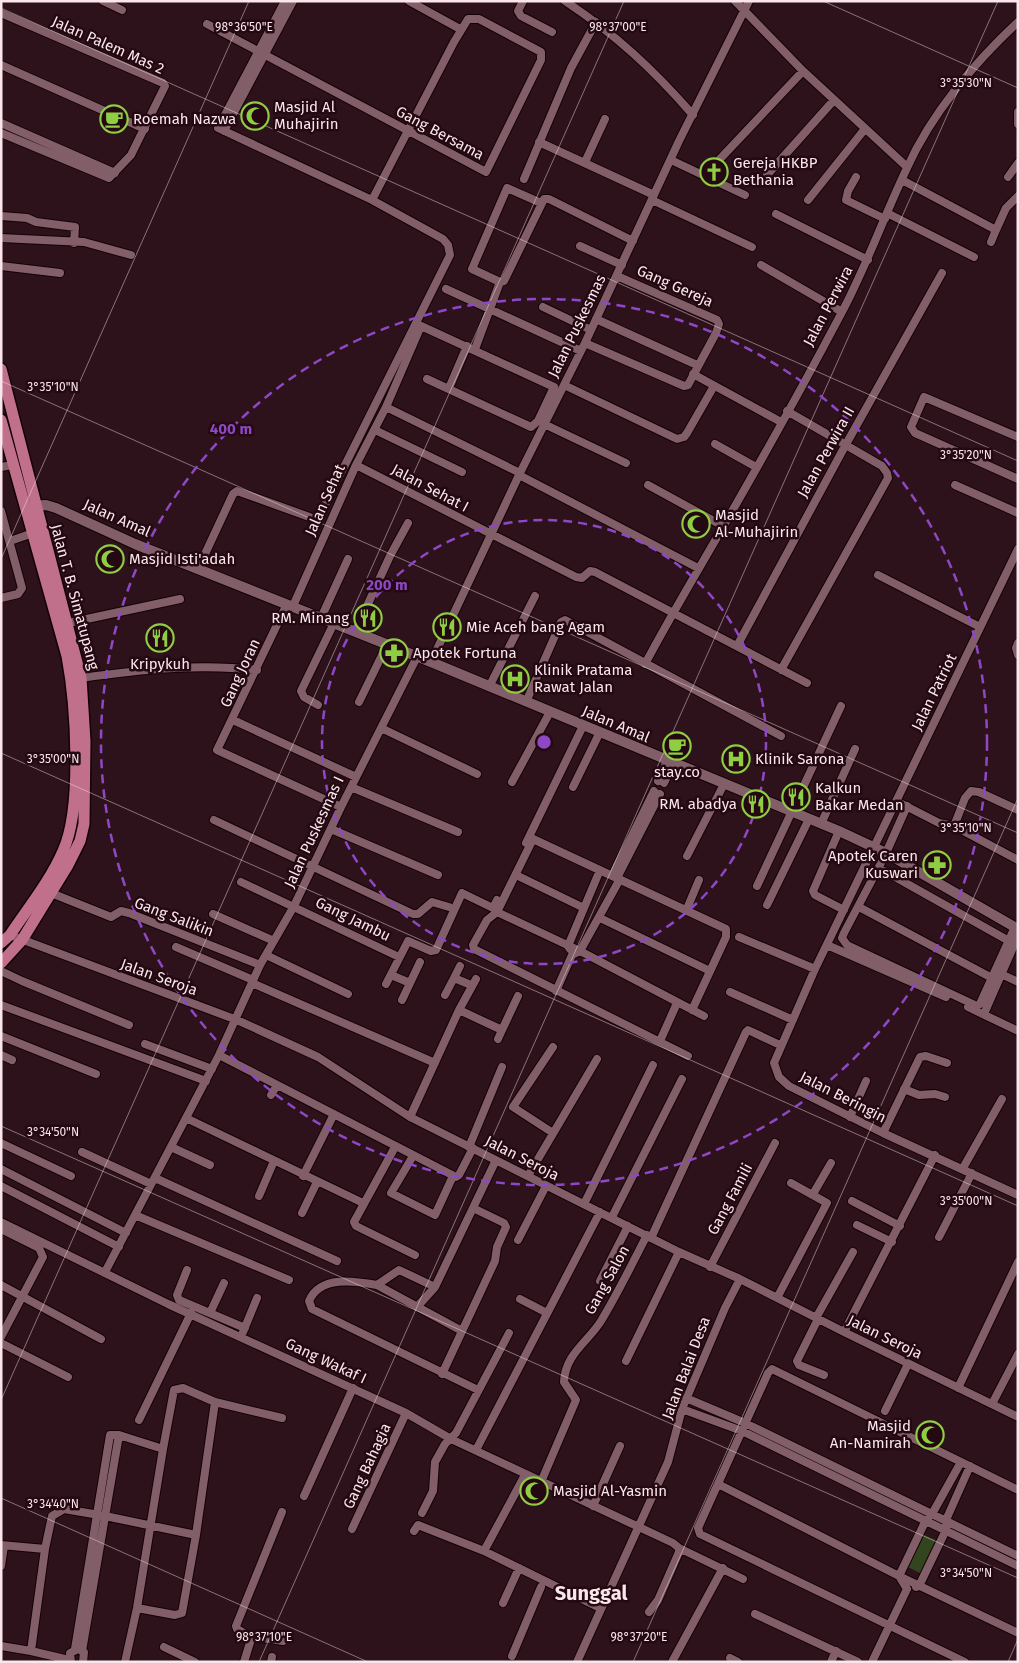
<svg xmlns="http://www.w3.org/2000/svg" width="1019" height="1663" viewBox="0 0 1019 1663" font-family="'Fira Sans',sans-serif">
  <rect width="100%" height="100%" fill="#2e121b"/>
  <path fill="#32451e" d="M 922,1534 L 940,1542 L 924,1575 L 906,1566 Z"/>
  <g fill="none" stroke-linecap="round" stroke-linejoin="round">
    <g stroke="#140106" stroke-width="10">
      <path id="street" d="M 103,1 L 122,10
        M 409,1 L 460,29
        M 523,1 L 518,11 L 521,16 L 552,32
        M 565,1 C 616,35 652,68 693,115
        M 735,1 L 803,71 L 907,167
        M 1,13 L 163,83 L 165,86 L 131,155 L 109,178 L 1,133
        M 207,24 L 486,172 L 541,60 L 541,52 L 479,19 L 468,19 L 454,42 L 372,200
        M 1,65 L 145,129
        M 1018,112 L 1018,124
        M 1,123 L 115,173
        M 224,131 L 293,1
        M 539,142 L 654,195
        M 671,160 L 745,195
        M 719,160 L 803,71
        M 585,162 L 605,119
        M 767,175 L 834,100
        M 856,177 L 848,191 L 846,200 L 885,219
        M 1008,177 L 1018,163
        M 524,179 L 571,68 L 596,22
        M 902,180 L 996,230 L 991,242
        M 652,200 L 752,247
        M 808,200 L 864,130
        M 541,203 L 507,188 L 472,269 L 500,282 L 504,281 L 544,199 L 549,199 L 633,241
        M 887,213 L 974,257
        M 776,214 L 868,260
        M 1,216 L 27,218 L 36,222 L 75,227 L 74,243
        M 996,230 L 1006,208 L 1018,196
        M 1,238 L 84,242 L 131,255
        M 580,246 L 622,265
        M 761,265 L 842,312
        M 1,266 L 60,273
        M 446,289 L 581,351
        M 543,307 L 591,330
        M 596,319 L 697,365
        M 585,343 L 684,386 L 688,385 L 716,333 L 719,324 L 717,320 L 617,276
        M 475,349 L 500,282
        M 693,374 L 781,422
        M 564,385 L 677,439 L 684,437 L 687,433 L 714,386
        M 449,388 L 467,346
        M 386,407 L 520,473
        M 544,424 L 626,463
        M 375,430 L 462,472
        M 1018,437 L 924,397 L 911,427 L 915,433 L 1018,479
        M 715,444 L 756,467
        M 356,465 L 576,577 L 582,578 L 590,571 L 595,572 L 807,683
        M 1,467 L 13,465
        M 519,475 L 698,568
        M 648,485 L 723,526
        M 955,485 L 1018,513
        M 1,511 L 22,588 L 18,594 L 1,598
        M 10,541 L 36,532
        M 1018,549 L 815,969 L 774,1063 L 779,1077 L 789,1086 L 883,1133 L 1018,1195
        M 198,569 L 233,494 L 237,491 L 315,519 L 321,513 L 450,255 L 448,245 L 443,239 L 372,200 L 218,128 L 285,1
        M 878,575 L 980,627
        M 287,604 L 217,750 L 341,807
        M 293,606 L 356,465 L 386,407 L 421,326 L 554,387 L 538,421 L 531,427 L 427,379
        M 321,618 L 348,559
        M 68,623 L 180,599
        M 355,632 L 390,556 L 408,523
        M 1018,643 L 1016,648 L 1018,655
        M 737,646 L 845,446 L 942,273
        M 431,662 L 520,473 L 585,343 L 679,141 L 749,1
        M 645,664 C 670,617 697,572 723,527 C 764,456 804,384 842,312 C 867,265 884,216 907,168 C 931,114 975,62 1018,22
        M 781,670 L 888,478 L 887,473 L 882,466 L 787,411
        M 81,678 C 139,670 198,663 257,670
        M 489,687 L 535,596
        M 359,702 L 387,645
        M 526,702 L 561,622 L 565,620 L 781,736
        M 318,705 L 304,697 L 301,691 L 334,623
        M 233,720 L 356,777
        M 381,728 L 477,774
        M 658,781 L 667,761
        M 512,782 L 550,712
        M 664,783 L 673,764
        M 351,787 L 458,832
        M 573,787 L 600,732
        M 896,801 L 939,823 L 954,826 L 1018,860
        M 214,820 L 413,914 L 418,914 L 432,902 L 449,907
        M 821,824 L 855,749
        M 954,826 L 965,798 L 971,791 L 979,792 L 1018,810
        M 331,829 L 438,875
        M 839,831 L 813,891 L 815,895 L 844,910
        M 526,843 L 583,726
        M 886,853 L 907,806
        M 687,856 L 724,784
        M 882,861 L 844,933 L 842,938 L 847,945 L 977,1006 L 980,1004 L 1015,927
        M 879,868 L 1009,941
        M 516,875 L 584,908
        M 612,876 L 654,791
        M 617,878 L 660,794
        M 241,882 L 399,957
        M 757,886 L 841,706
        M 51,893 L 111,917 L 121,911 L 129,913 L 260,965
        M 767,905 L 809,819
        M 859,907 L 992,978
        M 686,911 L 699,880
        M 497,912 L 580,951 L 704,1016
        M 213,914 L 274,941
        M 600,918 L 710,971
        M 10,935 L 237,1020 L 318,1057 L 410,1117 L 679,1252 L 740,1279 L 844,1332 L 1018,1417
        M 739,937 L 815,969
        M 827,945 L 946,997
        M 176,947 L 253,980
        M 570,949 L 568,946 L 600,870
        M 266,955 L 348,994
        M 460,966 L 454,978 L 471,985
        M 1,971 L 22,981 L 129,1025
        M 1001,974 L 1018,982
        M 391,975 L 410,983
        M 252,983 L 435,1063
        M 386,984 L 408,941 L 431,951 L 436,950 L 462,893 L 493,908 L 497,900
        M 556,991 L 572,955 L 580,951 L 620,879
        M 730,992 L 793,1020
        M 445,995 L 454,978
        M 402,1000 L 420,962
        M 1,1005 L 206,1081
        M 968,1007 L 1018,1031
        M 459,1010 L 502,1030 L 498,1039
        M 984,1014 L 1018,936
        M 502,1030 L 518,996
        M 1,1036 L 96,1074
        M 660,1041 L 677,1003
        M 145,1044 L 212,1069
        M 553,1047 L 513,1107 L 553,1133
        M 1,1055 L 12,1060
        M 219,1055 L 456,1177 L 459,1175 L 473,1148
        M 688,1056 L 474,949 L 473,945 L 487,920 L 497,912 L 533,839 L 726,929 L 726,937 L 692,1010
        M 904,1089 L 919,1095 L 935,1094 L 945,1097
        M 271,1095 L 277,1085
        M 410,1117 L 459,1010 L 476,979
        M 850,1117 L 866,1081
        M 186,1118 L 363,1203
        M 883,1133 L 920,1057 L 926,1056 L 947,1063
        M 1,1143 L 71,1176
        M 171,1147 L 210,1165
        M 395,1147 L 354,1222 L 356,1226 L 415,1255
        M 469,1147 L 502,1067
        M 82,1152 L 151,1184
        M 413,1156 L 391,1193 L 435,1215 L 453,1176
        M 963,1168 L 1002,1099
        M 1,1169 L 126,1233
        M 303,1176 L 334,1114
        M 528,1176 L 597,1059
        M 155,1178 L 337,1261
        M 1,1186 L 119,1247
        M 813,1194 L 831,1163
        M 259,1196 L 274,1161
        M 852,1201 L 900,1226
        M 584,1204 L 653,1065
        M 302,1213 L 317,1182
        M 135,1215 L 289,1280
        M 612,1217 L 682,1079
        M 1,1222 L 168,1304 L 406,1413 L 451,1439 L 673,1543 L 679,1548 L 679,1552 L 658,1600 L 649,1612
        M 857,1225 L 892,1242
        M 1,1229 L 39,1248 L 43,1257 L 1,1337
        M 939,1237 L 972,1173
        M 651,1238 L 746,1032 L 748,1030 L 780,1045
        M 518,1240 L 546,1186
        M 710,1267 L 775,1143
        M 187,1270 L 177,1295 L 179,1300 L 245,1328
        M 105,1272 L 219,1055 L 260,965 L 294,906 L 341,807 L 417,657
        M 600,1281 L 628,1226
        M 1,1285 L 101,1339
        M 377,1285 L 399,1270 L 435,1287
        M 777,1298 L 827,1203 L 791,1183
        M 520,1299 L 547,1313
        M 417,1307 L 435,1287 L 496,1160
        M 210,1313 L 224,1283
        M 816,1318 L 853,1252
        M 818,1319 L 797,1361 L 799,1365 L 824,1375
        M 462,1331 L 377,1285 C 355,1281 320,1275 309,1301 L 312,1309 L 478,1390
        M 243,1332 L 257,1298
        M 844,1332 L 935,1155
        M 1,1343 L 68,1377
        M 626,1361 L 679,1252
        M 442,1374 L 495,1261 L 497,1247 L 506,1227 L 504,1223 L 475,1209
        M 958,1388 L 1018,1262
        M 686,1398 L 745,1423 L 1018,1556
        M 215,1402 L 282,1418
        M 992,1404 L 1018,1354
        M 682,1409 L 742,1431 L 1018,1566
        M 885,1411 L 908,1364
        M 139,1420 L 191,1313
        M 476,1450 L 600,1212
        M 541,1482 L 576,1400 L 564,1382 C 565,1354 588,1342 601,1321 C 618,1293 632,1264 647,1235
        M 718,1484 L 899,1576 L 1018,1633
        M 304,1496 L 353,1388
        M 593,1506 L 620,1446
        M 282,1512 L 236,1626 L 237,1629 L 249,1636 L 283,1641
        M 422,1513 L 433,1491 L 435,1462 L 445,1444 L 456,1433 L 509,1333
        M 352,1529 L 406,1413
        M 414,1531 L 418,1525 L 484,1551 L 600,1608
        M 1,1545 L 45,1549
        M 679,1548 L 743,1579
        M 484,1551 L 525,1475
        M 1,1566 L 4,1546
        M 916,1587 L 919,1586 L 946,1530 L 946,1520 L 970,1466
        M 907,1589 L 899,1576 L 926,1520 L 932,1514 L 961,1462
        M 503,1603 L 519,1568
        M 137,1608 L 175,1615 L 182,1613 L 196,1535
        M 755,1614 L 858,1662
        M 1,1646 L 31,1651
        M 164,1647 L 195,1662
        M 82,1651 L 119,1435
        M 512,1656 L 541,1587
        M 730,1658 L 738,1662
        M 69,1660 L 31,1651 L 45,1549 L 52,1516 L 64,1509 L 105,1516 L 196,1535 L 215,1402 L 183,1388 L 174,1390 L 163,1449 L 119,1435 L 110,1435 L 75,1649
        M 71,1662 L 70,1653 L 78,1649 L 84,1652 L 83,1662
        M 125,1662 L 137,1608 L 163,1449
        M 244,1662 L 252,1636
        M 271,1662 L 272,1657
        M 577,1662 L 668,1462 L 682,1409 L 725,1308 L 740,1279
        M 672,1662 L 723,1568
        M 831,1662 L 836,1651
        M 872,1662 L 907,1589
        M 965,1662 L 700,1534 L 698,1528 L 768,1373 L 772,1369 L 1018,1490"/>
    </g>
    <g stroke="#140106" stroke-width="12">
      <path id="secondary" d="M 29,506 L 46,505 L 56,508 L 135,544 L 431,662 L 839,831 L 886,853 L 1018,929"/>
    </g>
    <g stroke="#140106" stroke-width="14">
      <path id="primary" d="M 1,369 L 81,678 L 85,741 L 84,824 L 80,841 L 68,865 L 22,940 L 1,963
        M 1,420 L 67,656 C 76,704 83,807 63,851 C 50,881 28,908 10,935 L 1,943"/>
    </g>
    <use href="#street" stroke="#815e68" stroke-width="8"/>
    <use href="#secondary" stroke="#815e68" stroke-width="10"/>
    <use href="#primary" stroke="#c0708a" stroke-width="11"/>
  </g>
  <path fill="none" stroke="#fae6eb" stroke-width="1" stroke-opacity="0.45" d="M 823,1 L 1018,88M 1,8 L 1018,461M 1,381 L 1018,833M 1,559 L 249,1M 1,753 L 1018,1206M 1,1126 L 1018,1578M 1,1400 L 624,1M 1,1498 L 368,1662M 259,1662 L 998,1M 633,1662 L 1018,798M 1008,1662 L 1018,1639"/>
  <g fill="none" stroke="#8e48c6" stroke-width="2.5" stroke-dasharray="9 6">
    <circle cx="544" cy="742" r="222"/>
    <circle cx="544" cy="742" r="443"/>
  </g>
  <defs>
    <g id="mosque-ring" transform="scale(1.4375)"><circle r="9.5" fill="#240912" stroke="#8fcd42" stroke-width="1.5"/><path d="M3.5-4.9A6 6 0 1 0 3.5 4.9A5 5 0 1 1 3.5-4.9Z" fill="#8fcd42"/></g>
    <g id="cafe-ring" transform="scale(1.4375)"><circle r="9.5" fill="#240912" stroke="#8fcd42" stroke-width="1.5"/><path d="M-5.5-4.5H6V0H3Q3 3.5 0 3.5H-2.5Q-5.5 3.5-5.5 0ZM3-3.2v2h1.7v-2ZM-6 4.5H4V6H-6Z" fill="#8fcd42"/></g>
    <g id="church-ring" transform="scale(1.4375)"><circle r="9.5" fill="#240912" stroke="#8fcd42" stroke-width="1.5"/><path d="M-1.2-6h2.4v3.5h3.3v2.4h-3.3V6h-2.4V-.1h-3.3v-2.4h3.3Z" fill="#8fcd42"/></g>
    <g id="restaurant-ring" transform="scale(1.4375)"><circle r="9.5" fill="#240912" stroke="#8fcd42" stroke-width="1.5"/><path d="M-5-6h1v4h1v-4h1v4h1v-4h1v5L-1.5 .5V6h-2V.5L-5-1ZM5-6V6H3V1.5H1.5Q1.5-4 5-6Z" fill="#8fcd42"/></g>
    <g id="pharmacy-ring" transform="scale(1.4375)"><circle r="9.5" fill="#240912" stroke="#8fcd42" stroke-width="1.5"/><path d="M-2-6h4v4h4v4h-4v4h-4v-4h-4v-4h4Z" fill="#8fcd42"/></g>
    <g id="hospital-ring" transform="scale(1.4375)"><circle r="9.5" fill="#240912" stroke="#8fcd42" stroke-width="1.5"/><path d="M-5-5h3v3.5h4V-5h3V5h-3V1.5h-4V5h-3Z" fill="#8fcd42"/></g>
  </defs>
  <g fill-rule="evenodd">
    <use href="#mosque-ring" x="255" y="116"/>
    <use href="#cafe-ring" x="114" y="119"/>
    <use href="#church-ring" x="714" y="172"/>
    <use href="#mosque-ring" x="696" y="524"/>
    <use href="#mosque-ring" x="110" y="559"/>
    <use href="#restaurant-ring" x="368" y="618"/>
    <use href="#restaurant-ring" x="447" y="627"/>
    <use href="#restaurant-ring" x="160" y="638"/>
    <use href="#pharmacy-ring" x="394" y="653"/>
    <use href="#hospital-ring" x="515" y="679"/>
    <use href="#cafe-ring" x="677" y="746"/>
    <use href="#hospital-ring" x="736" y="759"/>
    <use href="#restaurant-ring" x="796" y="797"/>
    <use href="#restaurant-ring" x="756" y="804"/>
    <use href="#pharmacy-ring" x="937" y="865"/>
    <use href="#mosque-ring" x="930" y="1435"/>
    <use href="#mosque-ring" x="534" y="1491"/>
  </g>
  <g text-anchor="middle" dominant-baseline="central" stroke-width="5" stroke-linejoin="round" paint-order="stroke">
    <g font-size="15" fill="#fae6eb" stroke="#240912">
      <text transform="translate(108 45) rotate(24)">Jalan Palem Mas 2</text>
      <text transform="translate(440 133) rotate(28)">Gang Bersama</text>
      <text transform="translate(675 286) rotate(24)">Gang Gereja</text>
      <text transform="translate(828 306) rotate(-62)">Jalan Perwira</text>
      <text transform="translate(577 326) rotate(-64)">Jalan Puskesmas</text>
      <text transform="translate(826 452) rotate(-61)">Jalan Perwira II</text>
      <text transform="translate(430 488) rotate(28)">Jalan Sehat I</text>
      <text transform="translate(325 500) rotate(-66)">Jalan Sehat</text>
      <text transform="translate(117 518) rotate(24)">Jalan Amal</text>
      <text transform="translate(75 597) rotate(75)">Jalan T. B. Simatupang</text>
      <text transform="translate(240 673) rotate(-65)">Gang Joran</text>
      <text transform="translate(934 692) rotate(-64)">Jalan Patriot</text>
      <text transform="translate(616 724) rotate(23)">Jalan Amal</text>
      <text transform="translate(314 832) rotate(-65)">Jalan Puskesmas I</text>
      <text transform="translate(174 917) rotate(21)">Gang Salikin</text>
      <text transform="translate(353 919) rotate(26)">Gang Jambu</text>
      <text transform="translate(159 977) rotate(20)">Jalan Seroja</text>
      <text transform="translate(843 1097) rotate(27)">Jalan Beringin</text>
      <text transform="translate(522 1158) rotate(27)">Jalan Seroja</text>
      <text transform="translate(730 1199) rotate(-62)">Gang Famili</text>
      <text transform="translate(607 1280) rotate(-61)">Gang Salon</text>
      <text transform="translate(885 1337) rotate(26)">Jalan Seroja</text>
      <text transform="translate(326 1361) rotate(25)">Gang Wakaf I</text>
      <text transform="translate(686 1368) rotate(-69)">Jalan Balai Desa</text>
      <text transform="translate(367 1466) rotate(-65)">Gang Bahagia</text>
    </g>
    <g font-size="15" fill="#fae6eb" stroke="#240912" text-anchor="start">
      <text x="274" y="107">Masjid Al<tspan x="274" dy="17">Muhajirin</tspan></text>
      <text x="133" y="119">Roemah Nazwa</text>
      <text x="733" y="163">Gereja HKBP<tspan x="733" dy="17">Bethania</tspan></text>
      <text x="715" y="515">Masjid<tspan x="715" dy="17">Al-Muhajirin</tspan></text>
      <text x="129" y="559">Masjid Isti'adah</text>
      <text x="349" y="618" text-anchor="end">RM. Minang</text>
      <text x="466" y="627">Mie Aceh bang Agam</text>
      <text x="413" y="653">Apotek Fortuna</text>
      <text x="160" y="664" text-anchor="middle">Kripykuh</text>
      <text x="534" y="670">Klinik Pratama<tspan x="534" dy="17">Rawat Jalan</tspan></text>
      <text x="755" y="759">Klinik Sarona</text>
      <text x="677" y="772" text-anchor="middle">stay.co</text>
      <text x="815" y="788">Kalkun<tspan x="815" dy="17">Bakar Medan</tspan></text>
      <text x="737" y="804" text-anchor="end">RM. abadya</text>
      <text x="918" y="856" text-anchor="end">Apotek Caren<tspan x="918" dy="17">Kuswari</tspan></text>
      <text x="911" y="1426" text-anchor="end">Masjid<tspan x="911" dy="17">An-Namirah</tspan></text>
      <text x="553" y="1491">Masjid Al-Yasmin</text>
    </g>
    <g font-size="20" font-weight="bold" fill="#fae6eb" stroke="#240912">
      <text x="591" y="1593">Sunggal</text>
    </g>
  </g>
  <g font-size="12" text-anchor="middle" fill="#fae6eb" stroke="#240912" stroke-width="5" stroke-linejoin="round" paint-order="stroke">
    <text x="244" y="31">98°36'50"E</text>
    <text x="618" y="31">98°37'00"E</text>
    <text x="966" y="87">3°35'30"N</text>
    <text x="53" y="391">3°35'10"N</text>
    <text x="966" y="459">3°35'20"N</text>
    <text x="53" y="763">3°35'00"N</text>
    <text x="966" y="832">3°35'10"N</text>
    <text x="53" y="1136">3°34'50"N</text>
    <text x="966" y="1205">3°35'00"N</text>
    <text x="53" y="1508">3°34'40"N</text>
    <text x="966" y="1577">3°34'50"N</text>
    <text x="264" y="1641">98°37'10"E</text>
    <text x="639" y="1641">98°37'20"E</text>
  </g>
  <circle cx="544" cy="742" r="8" fill="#8e48c6" stroke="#240912" stroke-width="2.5"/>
  <g font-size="15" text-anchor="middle" font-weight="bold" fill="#8e48c6" stroke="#240912" stroke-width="5" stroke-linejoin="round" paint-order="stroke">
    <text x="231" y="434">400 m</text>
    <text x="387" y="590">200 m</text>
  </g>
  <rect width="1019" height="1663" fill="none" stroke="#fae6eb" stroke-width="5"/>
</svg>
